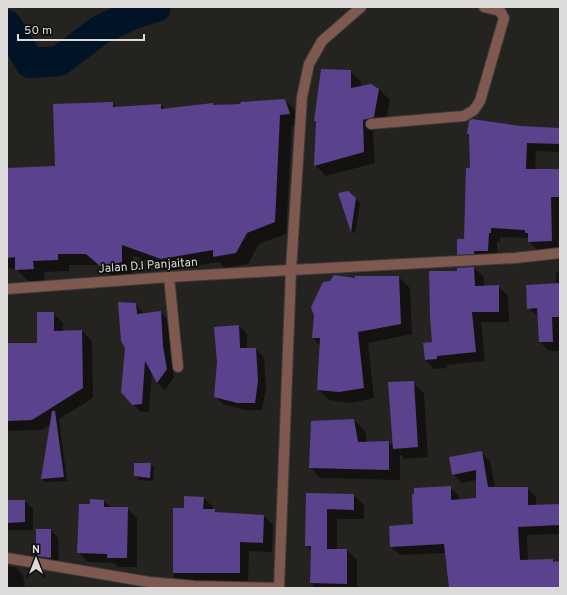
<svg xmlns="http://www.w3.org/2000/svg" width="567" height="595" viewBox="0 0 567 595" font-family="Overpass,sans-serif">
  <rect width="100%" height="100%" fill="#252320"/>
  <path fill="#0007" d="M 350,71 L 361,82 L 361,87 L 379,89 L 390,100 L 385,128 L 373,131 L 375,163 L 326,176 L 315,165 L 317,123 L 315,121 Z
    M 285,100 L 297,112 L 301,125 L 292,126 L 286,234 L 259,244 L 248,264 L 225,268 L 219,262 L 173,270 L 133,256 L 133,274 L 127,275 L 112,277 L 99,265 L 69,265 L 69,271 L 44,272 L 45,281 L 28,281 L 16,269 L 7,268 L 7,169 L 56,167 L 113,103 L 117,108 L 161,105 L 165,109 Z
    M 520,127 L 560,129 L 560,152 L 536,151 L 535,170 L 560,170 L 560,250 L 538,251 L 529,241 L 529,238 L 500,237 L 500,242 L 497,242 L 497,260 L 468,263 L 458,254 L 465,240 L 471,170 L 470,136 L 468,134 Z
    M 339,194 L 356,199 L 360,203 L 355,234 L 352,231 Z
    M 474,268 L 484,277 L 484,287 L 498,286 L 508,296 L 509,322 L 481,322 L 485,361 L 446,365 L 447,368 L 435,369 L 425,360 L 433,343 L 458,272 Z
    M 560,271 L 560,351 L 549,351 L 540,342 L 539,317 L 528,308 L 556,284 L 556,272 Z
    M 356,277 L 399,277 L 410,288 L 412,334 L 368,343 L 374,398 L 351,403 L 329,400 L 318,389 L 320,346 L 313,338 Z
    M 136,304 L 144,314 L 160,312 L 168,320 L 171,355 L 174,377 L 165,390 L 157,383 L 152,372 L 149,412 L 141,412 L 133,404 Z
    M 53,313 L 63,323 L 63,332 L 82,331 L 92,341 L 93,398 L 59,419 L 67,481 L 45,482 L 42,479 L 51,424 L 42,430 L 9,431 L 7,429 L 7,385 L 38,344 Z
    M 239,326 L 247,334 L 247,349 L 256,349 L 264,357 L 266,389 L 262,410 L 245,410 L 223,404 L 215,396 Z
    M 413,383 L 424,393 L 428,457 L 404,459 L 400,454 L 400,480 L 320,478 L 310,467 L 354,420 L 365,431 L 367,443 L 389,442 L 394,447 Z
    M 481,452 L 490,461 L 495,488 L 527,488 L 536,497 L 536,505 L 560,505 L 560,534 L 527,535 L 528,561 L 553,560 L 555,563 L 560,562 L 560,588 L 449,588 L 446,553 L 400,555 L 391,547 L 414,525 L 450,487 L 459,496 L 459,500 L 477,499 L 477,480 L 462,483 L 453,474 Z
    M 150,464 L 154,467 L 153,481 L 139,480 L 135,476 Z
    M 307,494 L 354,495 L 364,505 L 364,519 L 337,519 L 337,550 L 347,550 L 357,560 L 357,588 L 316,588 L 311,583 L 312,551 L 306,545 Z
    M 204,498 L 213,507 L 213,510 L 218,513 L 264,516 L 273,525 L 272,552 L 249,551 L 248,582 L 183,586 L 174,577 L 174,509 L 185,509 Z
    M 7,501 L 25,501 L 33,509 L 33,530 L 7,530 Z
    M 104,501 L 112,508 L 127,508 L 137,518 L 137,567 L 118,567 L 114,563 L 88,562 L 78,552 L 91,505 Z
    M 51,530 L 58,538 L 59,565 L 45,564 L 37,556 Z
    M 7,566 L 15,567 L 23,575 L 25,588 L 7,588 Z"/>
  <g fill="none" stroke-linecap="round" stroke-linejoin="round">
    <path stroke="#001426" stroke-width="30" d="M 7,25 L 30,63 L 59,61 L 100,30 L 134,14 L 156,7"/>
  </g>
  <path fill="#5a428d" d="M 321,69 L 351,70 L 351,88 L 371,84 L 379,89 L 374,117 L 363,120 L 364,152 L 314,166 L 316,121 L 314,121 Z
    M 285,99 L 290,114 L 280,115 L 275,222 L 247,233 L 236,253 L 213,257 L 213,250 L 161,259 L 122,245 L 122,262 L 115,264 L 100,266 L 86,254 L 58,254 L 58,260 L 33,261 L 34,269 L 15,270 L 15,257 L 7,258 L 7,168 L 55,166 L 53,104 L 113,102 L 113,107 L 161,104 L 161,109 L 213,103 L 213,105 L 240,104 L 241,102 Z
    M 472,119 L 520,126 L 560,128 L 560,144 L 527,143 L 526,169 L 560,169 L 560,197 L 551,197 L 552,241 L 528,242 L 528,233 L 525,233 L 525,230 L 491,228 L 491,233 L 489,233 L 488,251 L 474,251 L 474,254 L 457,255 L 457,239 L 464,239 L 466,168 L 470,168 L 469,134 L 467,134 L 469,121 Z
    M 348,191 L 356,198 L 351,232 L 338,193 Z
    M 474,267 L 475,286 L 499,285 L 499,312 L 472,312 L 476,352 L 437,356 L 437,359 L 425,360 L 423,343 L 432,342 L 430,316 L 429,271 L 457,271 L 457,268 Z
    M 334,275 L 355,278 L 355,276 L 399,276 L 401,324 L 358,332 L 364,388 L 339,392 L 317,390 L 320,338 L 312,338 L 314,316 L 311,307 L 323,282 L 330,281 Z
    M 560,283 L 560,317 L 552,317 L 553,342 L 539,342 L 537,308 L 527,309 L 526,285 Z
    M 118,302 L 136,303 L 137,314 L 161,311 L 163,346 L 167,369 L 157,383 L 145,361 L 142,404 L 132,405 L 121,392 L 125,348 L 121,341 Z
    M 37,312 L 54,312 L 54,331 L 82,330 L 83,388 L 32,420 L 7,421 L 7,343 L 37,343 Z
    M 239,325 L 240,348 L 256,348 L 258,381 L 255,403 L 237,403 L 214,397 L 217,362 L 214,327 Z
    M 414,381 L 418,447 L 393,449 L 388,382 Z
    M 52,411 L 55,411 L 64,477 L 41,479 Z
    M 354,419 L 358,442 L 389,441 L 389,470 L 309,468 L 311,421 Z
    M 482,451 L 488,487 L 528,487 L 528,505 L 560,504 L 560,525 L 518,527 L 520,560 L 553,559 L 553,562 L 560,561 L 560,587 L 449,588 L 444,544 L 390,547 L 389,526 L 413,524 L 412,494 L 414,494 L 414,488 L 451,486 L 451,500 L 476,498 L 476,470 L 452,475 L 449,457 Z
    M 134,463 L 151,463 L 150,478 L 134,476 Z
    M 306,493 L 354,494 L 354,510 L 327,509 L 327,549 L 347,549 L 347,584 L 310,583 L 311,546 L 305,546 Z
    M 184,496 L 204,497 L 203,509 L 215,509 L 215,512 L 264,515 L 263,543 L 240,542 L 240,573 L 173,573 L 173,508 L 184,508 Z
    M 90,499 L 104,500 L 104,507 L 128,507 L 127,558 L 107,558 L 107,554 L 77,553 L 79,504 L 90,504 Z
    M 7,500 L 25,500 L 25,522 L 7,523 Z
    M 36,529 L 51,529 L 51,558 L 36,556 Z"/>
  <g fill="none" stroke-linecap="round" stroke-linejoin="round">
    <g stroke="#3f3d3a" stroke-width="12">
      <path id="minor" d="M 371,124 L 464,116 L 474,110 L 480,101 L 504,18 L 500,11 L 484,7
        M 291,270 L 515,258 L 560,253
        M 169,277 L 178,367
        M 7,558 L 149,582 L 195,586 L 279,588"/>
    </g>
    <g stroke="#3f3d3a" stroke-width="12">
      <path id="tertiary" d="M 7,289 L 169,277 L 291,270
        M 279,588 L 291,270 L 302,97 L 309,64 L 322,41 L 361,7"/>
    </g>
    <use href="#minor" stroke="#7f5850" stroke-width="10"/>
    <use href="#tertiary" stroke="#7f5850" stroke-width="10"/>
  </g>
  <g text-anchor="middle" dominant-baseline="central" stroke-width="3.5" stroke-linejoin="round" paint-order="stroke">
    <g font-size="12" fill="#dcdbd9" stroke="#0d0d0b">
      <text transform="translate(148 266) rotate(-4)">Jalan D.I Panjaitan</text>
    </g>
  </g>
  <rect width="567" height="595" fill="none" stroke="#dcdbd9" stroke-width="16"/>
  <g transform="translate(36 559)" stroke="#0d0d0b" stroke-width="3" paint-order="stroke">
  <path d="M0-3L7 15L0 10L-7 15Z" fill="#dcdbd9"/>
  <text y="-6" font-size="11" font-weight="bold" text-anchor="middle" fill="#dcdbd9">N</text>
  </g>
  <path d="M18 34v6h126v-6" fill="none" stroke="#dcdbd9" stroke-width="2"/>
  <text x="24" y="34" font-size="12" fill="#dcdbd9" stroke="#0d0d0b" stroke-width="3" paint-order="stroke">50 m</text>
</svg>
